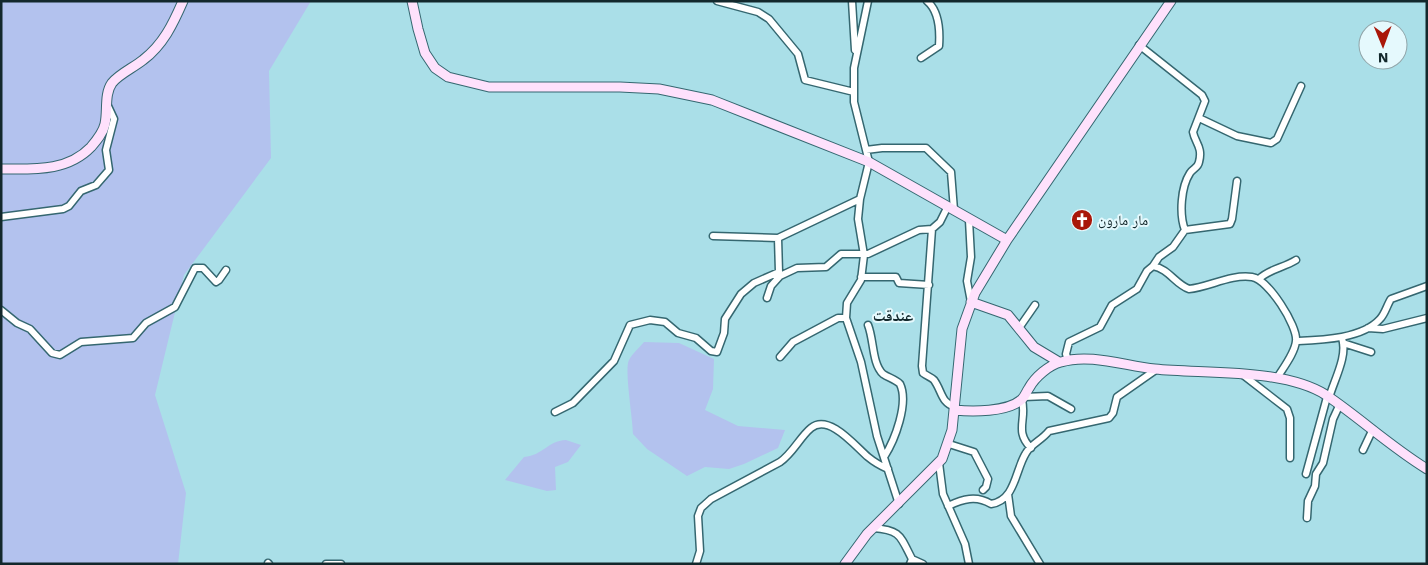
<svg xmlns="http://www.w3.org/2000/svg" width="1428" height="565" viewBox="0 0 1428 565" font-family="'Work Sans','Noto Naskh Arabic',sans-serif">
  <rect width="100%" height="100%" fill="#aadfe8"/>
  <path fill="#b3c2ee" d="M 1,1 L 311,1 L 269,71 L 271,158 L 184,275 L 155,395 L 186,493 L 178,564 L 1,564 Z
    M 644,342 L 679,343 L 714,359 L 713,389 L 705,410 L 738,426 L 785,430 L 778,448 L 744,464 L 729,469 L 705,467 L 687,476 L 647,449 L 633,434 C 633,419 624,369 629,360 C 632,354 639,348 644,342 Z
    M 566,440 L 581,445 L 568,462 L 555,467 L 556,490 L 547,491 L 505,480 L 524,457 C 544,455 547,441 566,440 Z"/>
  <g fill="none" stroke-linecap="round" stroke-linejoin="round">
    <g stroke="#356770" stroke-width="9">
      <path id="street" d="M 717,1 L 758,12 L 769,19 L 798,54 L 805,80 L 854,92
        M 852,1 L 855,50
        M 1139,45 L 1202,95 L 1205,101 L 1193,132 C 1195,143 1203,147 1199,162 C 1198,168 1193,168 1190,173 C 1181,187 1179,214 1185,230
        M 921,58 L 939,46 C 940,32 939,11 927,1
        M 1199,118 L 1237,136 L 1271,143 L 1277,139 L 1301,86
        M 866,150 L 882,148 L 926,148 L 951,172 L 954,210
        M 860,199 L 858,219 L 864,255 L 861,280 L 847,303 L 846,318 L 861,362 L 877,436 L 899,504
        M 1,217 L 63,209 L 69,206 L 81,191 L 96,185 L 109,170 L 106,150 L 114,119 L 107,104
        M 969,220 L 971,257 L 967,281 L 971,302
        M 932,229 L 922,366 L 923,373 C 927,376 931,377 934,380 C 942,391 941,403 955,407
        M 713,236 L 778,238 L 860,199 L 869,162 L 854,102 L 854,68 L 868,1
        M 1153,266 L 1159,257 L 1173,247 L 1185,230 L 1230,224 L 1232,219 L 1237,181
        M 861,277 L 896,277 L 899,283 L 929,285
        M 1259,279 C 1269,269 1283,268 1296,260
        M 767,298 L 771,286 L 780,276 L 797,268 L 826,267 L 841,254 L 868,254 L 919,230 L 932,229 L 940,222 L 948,206
        M 1,310 L 17,323 L 30,329 L 52,353 L 60,355 L 81,342 L 133,338 L 146,323 L 175,307 L 195,268 L 203,268 L 216,282 L 219,280 L 226,270
        M 868,325 C 874,340 872,364 883,374 C 889,378 895,379 900,384 C 909,403 895,440 884,457
        M 1019,328 L 1035,305
        M 1368,328 L 1383,329 L 1427,318
        M 1296,341 C 1321,340 1362,339 1380,319 C 1385,314 1387,305 1391,299 L 1427,286
        M 1343,343 L 1371,352
        M 780,357 L 793,342 L 838,318 L 846,318
        M 1068,360 L 1066,354 L 1069,342 L 1100,327 L 1112,305 L 1137,289 L 1147,271 L 1153,266 C 1169,269 1175,284 1189,289 C 1209,287 1231,274 1252,277 C 1268,279 1298,326 1296,341 C 1295,353 1283,368 1277,378
        M 1243,375 L 1287,409 L 1290,418 L 1290,458
        M 1024,397 L 1048,396 L 1071,409
        M 1329,398 C 1334,380 1348,356 1342,338
        M 1022,400 C 1027,420 1014,431 1031,448
        M 555,412 L 573,403 L 614,361 L 630,325 L 650,320 L 665,322 L 678,333 L 696,338 L 711,351 L 717,352 L 724,333 L 725,319 L 741,294 L 754,283 L 779,272 L 778,238
        M 949,444 L 974,452 L 988,479 L 986,487 L 983,490
        M 1363,450 L 1372,431
        M 939,463 L 943,494 L 965,544 L 969,564
        M 1306,474 L 1327,397
        M 1008,494 L 1011,516 L 1040,564
        M 948,506 C 963,499 976,495 991,504 C 1016,500 1015,470 1026,453 C 1031,444 1042,440 1049,431 L 1109,418 L 1113,413 L 1117,397 L 1157,369
        M 1307,518 L 1308,501 L 1315,486 L 1316,474 L 1323,463 L 1333,419 L 1339,406
        M 873,528 C 901,530 900,536 912,559
        M 268,563 L 269,564
        M 326,564 L 341,564
        M 696,564 L 700,551 L 698,516 L 701,508 L 711,499 L 780,462 C 793,453 800,437 811,428 C 829,413 856,447 868,457 C 874,462 881,466 888,469
        M 910,564 L 912,559 L 923,564"/>
    </g>
    <g stroke="#356770" stroke-width="11">
      <path id="secondary" d="M 412,1 L 418,29 L 425,53 L 435,68 L 448,77 L 489,87 L 620,87 L 659,89 L 712,100 L 869,162 L 1007,240
        M 1,169 C 33,169 67,172 91,147 C 97,140 103,133 105,124 C 108,111 104,94 112,83 C 119,74 133,68 143,60 C 163,45 173,24 183,1
        M 971,302 L 1008,315 L 1034,347 L 1059,362
        M 955,410 C 972,412 1007,412 1021,400 C 1025,397 1026,392 1029,388 C 1035,377 1049,365 1061,362 C 1090,353 1125,366 1155,369 C 1203,374 1284,368 1326,395 C 1360,418 1391,447 1427,469
        M 845,564 L 867,534 L 942,459 L 952,430 L 962,329 L 975,293 L 1007,240 L 1171,1"/>
    </g>
    <use href="#street" stroke="#fff" stroke-width="6"/>
    <use href="#secondary" stroke="#fee1fc" stroke-width="9"/>
  </g>
  <defs>
    <g id="church-disc" transform="scale(1.125)"><circle r="9.5" fill="#a91709" stroke="#e5f9fd"/><path d="M-1.2-6h2.4v3.5h3.3v2.4h-3.3V6h-2.4V-.1h-3.3v-2.4h3.3Z" fill="#fff"/></g>
  </defs>
  <g fill-rule="evenodd">
    <use href="#church-disc" x="1082" y="220"/>
  </g>
  <g text-anchor="middle" dominant-baseline="central" stroke-width="4" stroke-linejoin="round" paint-order="stroke">
    <g font-size="14" fill="#13282c" stroke="#e5f9fd" text-anchor="start">
      <text x="1098" y="220">مار مارون</text>
    </g>
    <g font-size="16" font-weight="bold" fill="#13282c" stroke="#e5f9fd">
      <text x="893" y="315">عندقت</text>
    </g>
  </g>
  <rect width="1428" height="565" fill="none" stroke="#13282c" stroke-width="5"/>
  <g transform="translate(1383 45) rotate(179)"><circle r="24" fill="#e5f9fd" stroke="#91a5a9"/>
  <path d="M0-4L9 19L0 12L-9 19Z" fill="#a91709"/>
  <text y="-8" font-size="14" font-weight="bold" text-anchor="middle" fill="#13282c">N</text>
  </g>
</svg>
